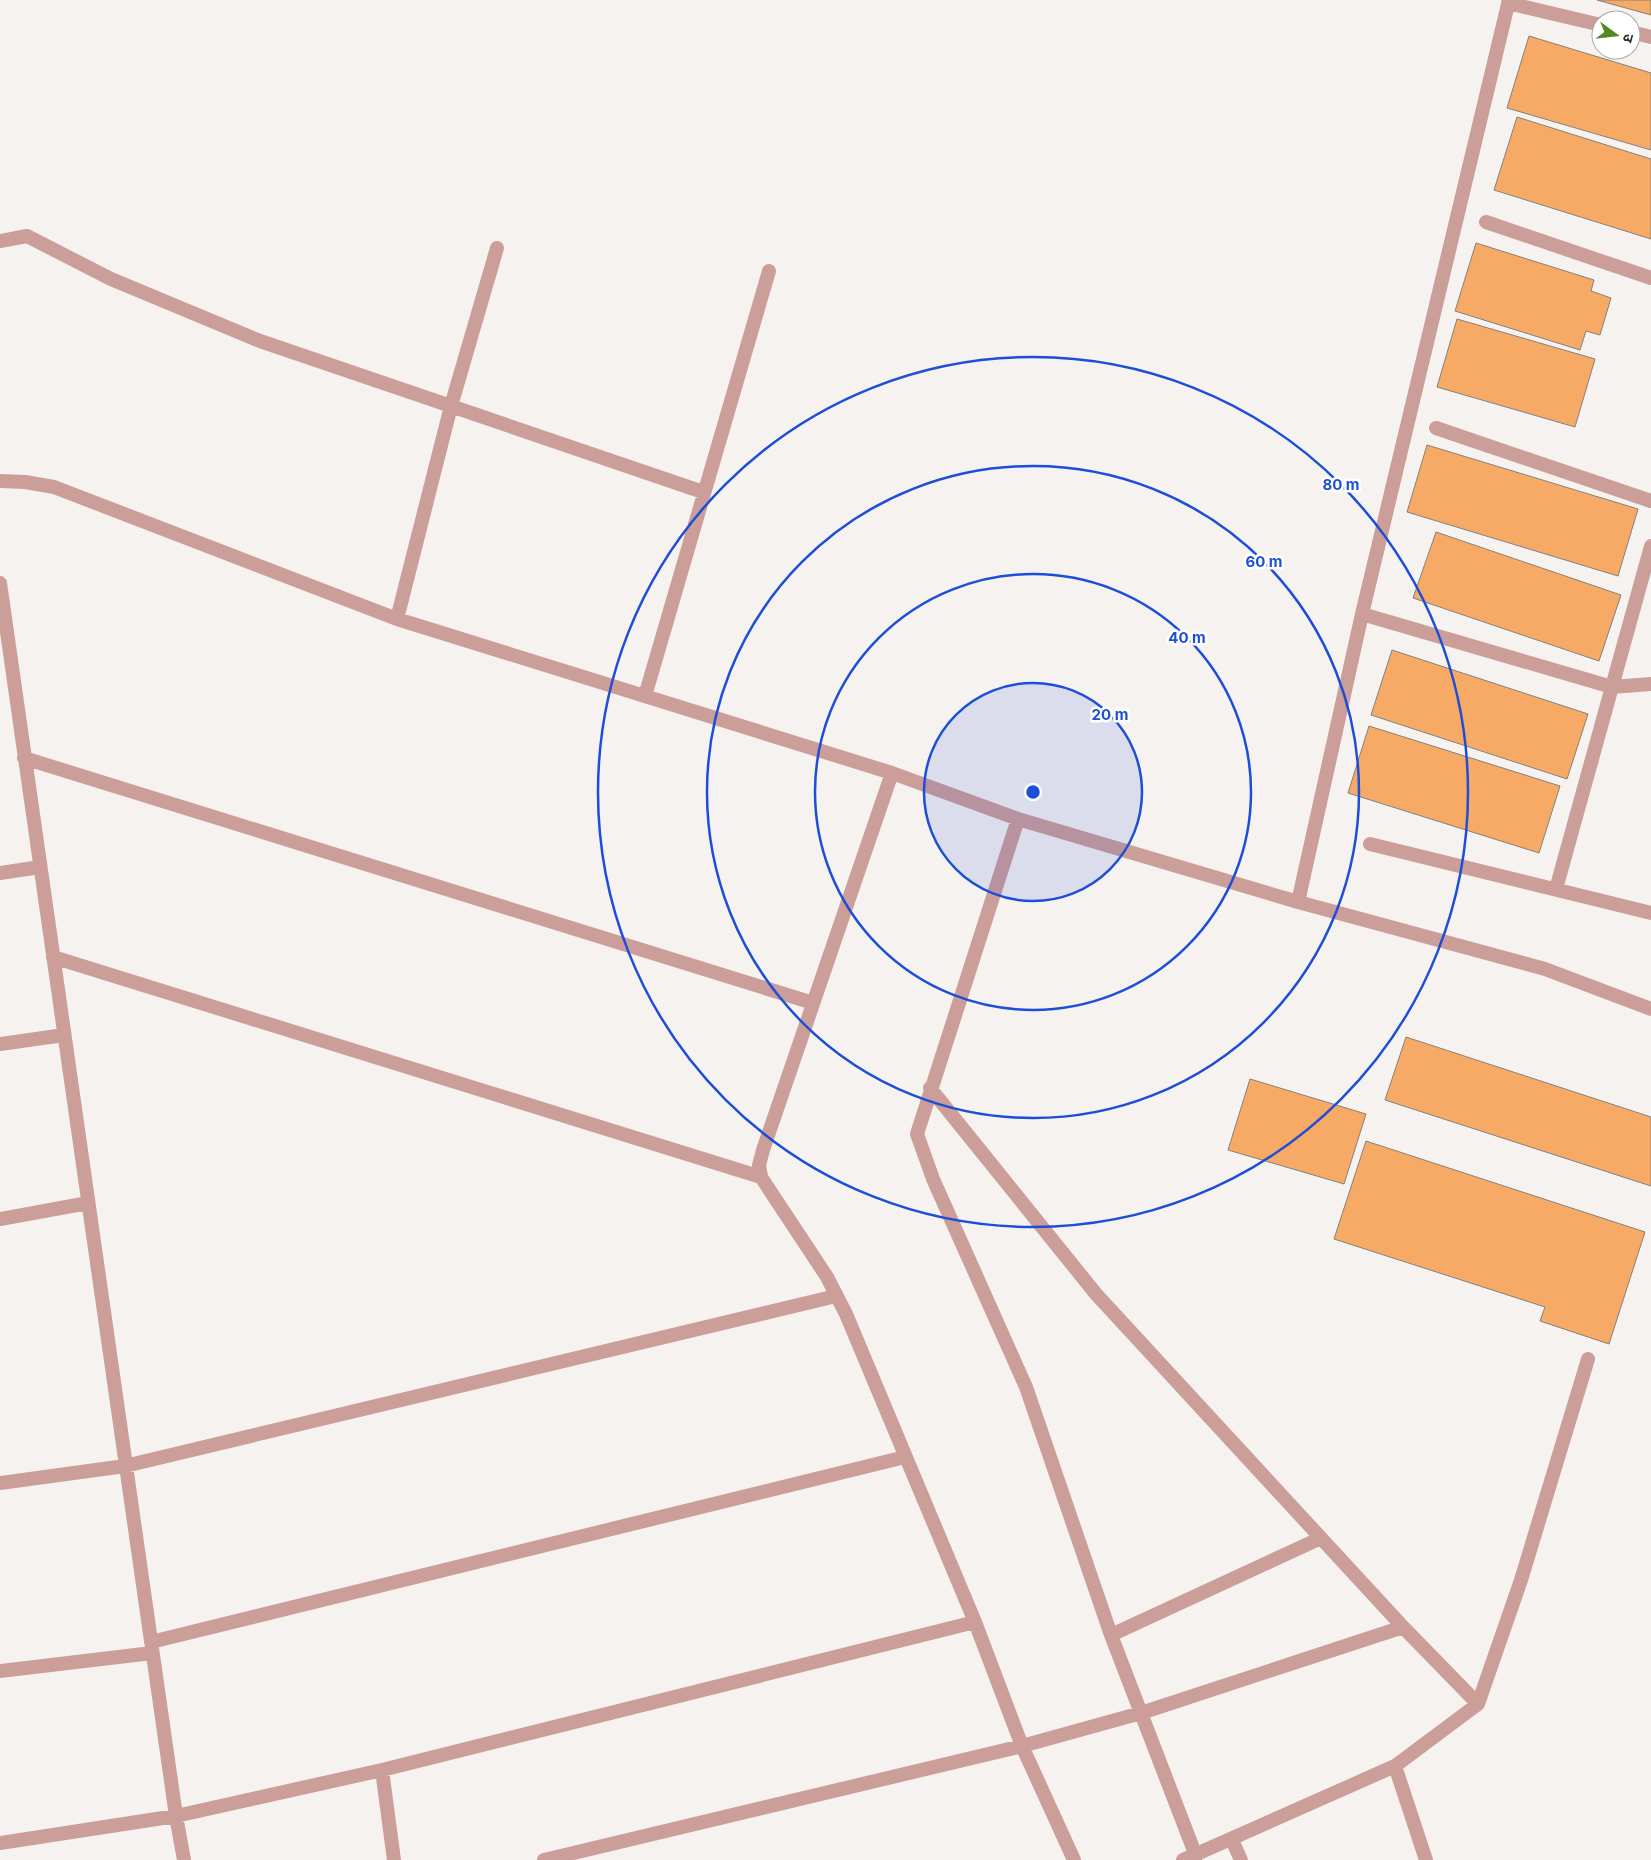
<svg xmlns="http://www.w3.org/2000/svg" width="1651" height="1860" viewBox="0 0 1651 1860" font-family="Inter,'Noto Sans Devanagari',sans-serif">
  <rect width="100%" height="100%" fill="#f6f2f0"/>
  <path fill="#f7aa65" stroke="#83817e" d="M 1597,0 L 1651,0 L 1651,15 Z
    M 1529,36 L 1651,73 L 1651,150 L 1507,108 Z
    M 1517,117 L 1651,159 L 1651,239 L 1494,190 Z
    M 1476,243 L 1594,280 L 1591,291 L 1611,298 L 1600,335 L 1586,331 L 1580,350 L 1455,311 Z
    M 1457,319 L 1595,359 L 1575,427 L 1437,387 Z
    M 1427,445 L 1638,509 L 1618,576 L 1407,512 Z
    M 1436,532 L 1621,595 L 1599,661 L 1413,598 Z
    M 1392,650 L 1588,714 L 1567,779 L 1371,715 Z
    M 1369,726 L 1560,786 L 1539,853 L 1348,793 Z
    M 1406,1037 L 1651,1117 L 1651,1186 L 1385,1100 Z
    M 1250,1079 L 1366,1114 L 1344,1184 L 1228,1150 Z
    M 1366,1141 L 1645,1232 L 1609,1344 L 1540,1321 L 1545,1307 L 1334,1239 Z"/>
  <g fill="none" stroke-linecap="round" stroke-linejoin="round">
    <path stroke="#cc9e99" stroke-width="14" d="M 1508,3 L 1601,25
      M 1631,32 L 1651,37
      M 1486,222 L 1651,278
      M 0,241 L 27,236 L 111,279 L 260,341 L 703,492
      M 1436,428 L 1651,501
      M 0,481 L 25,482 L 54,487 L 397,619 L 892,773 L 1018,819 L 1298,902 L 1545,969 L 1651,1009
      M 0,583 L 176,1816 L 184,1860
      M 1362,614 L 1612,687 L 1651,684
      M 397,619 L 451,406 L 497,248
      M 645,696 L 769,271
      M 24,758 L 813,1003
      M 892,773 L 763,1150 L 759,1165 L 761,1177 L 827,1277 L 846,1314 L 975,1622 L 1022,1746 L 1074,1860
      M 1018,819 L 917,1134 L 933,1179 L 1026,1387 L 1111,1635 L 1196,1856
      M 1370,844 L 1651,913
      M 0,873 L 40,867
      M 1556,889 L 1651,546
      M 1298,902 L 1362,614 L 1509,0
      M 53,957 L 761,1177
      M 0,1044 L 64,1035
      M 930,1088 L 1096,1294 L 1403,1627 L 1478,1704
      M 0,1219 L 88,1203
      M 0,1483 L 125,1466 L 836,1296
      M 1111,1635 L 1321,1538
      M 151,1642 L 905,1457
      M 0,1671 L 152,1653
      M 1395,1766 L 1426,1860
      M 382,1770 L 394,1860
      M 1232,1840 L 1241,1860
      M 0,1843 L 176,1816 L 382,1770 L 975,1622
      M 544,1860 L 1022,1746 L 1141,1713 L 1403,1627
      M 1183,1860 L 1395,1766 L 1478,1704 L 1521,1580 L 1588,1359"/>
  </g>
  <circle cx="1033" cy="792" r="109" fill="#1d4ed8" fill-opacity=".12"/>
  <g fill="none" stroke="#1d4ed8" stroke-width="2.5">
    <circle cx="1033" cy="792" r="109"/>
    <circle cx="1033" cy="792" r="218"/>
    <circle cx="1033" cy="792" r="326"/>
    <circle cx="1033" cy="792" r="435"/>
  </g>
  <circle cx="1033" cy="792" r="8" fill="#1d4ed8" stroke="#fff" stroke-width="2.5"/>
  <g font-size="15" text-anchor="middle" font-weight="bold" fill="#1d4ed8" stroke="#fff" stroke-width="5" stroke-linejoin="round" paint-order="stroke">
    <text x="1341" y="490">80 m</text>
    <text x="1264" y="567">60 m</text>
    <text x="1187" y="643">40 m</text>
    <text x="1110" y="720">20 m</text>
  </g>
  <g transform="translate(1616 35) rotate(105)"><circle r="24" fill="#ffffff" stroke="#aaa9a9"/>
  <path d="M0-4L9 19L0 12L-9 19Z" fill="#538923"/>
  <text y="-8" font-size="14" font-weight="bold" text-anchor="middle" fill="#2a2828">उ</text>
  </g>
</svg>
